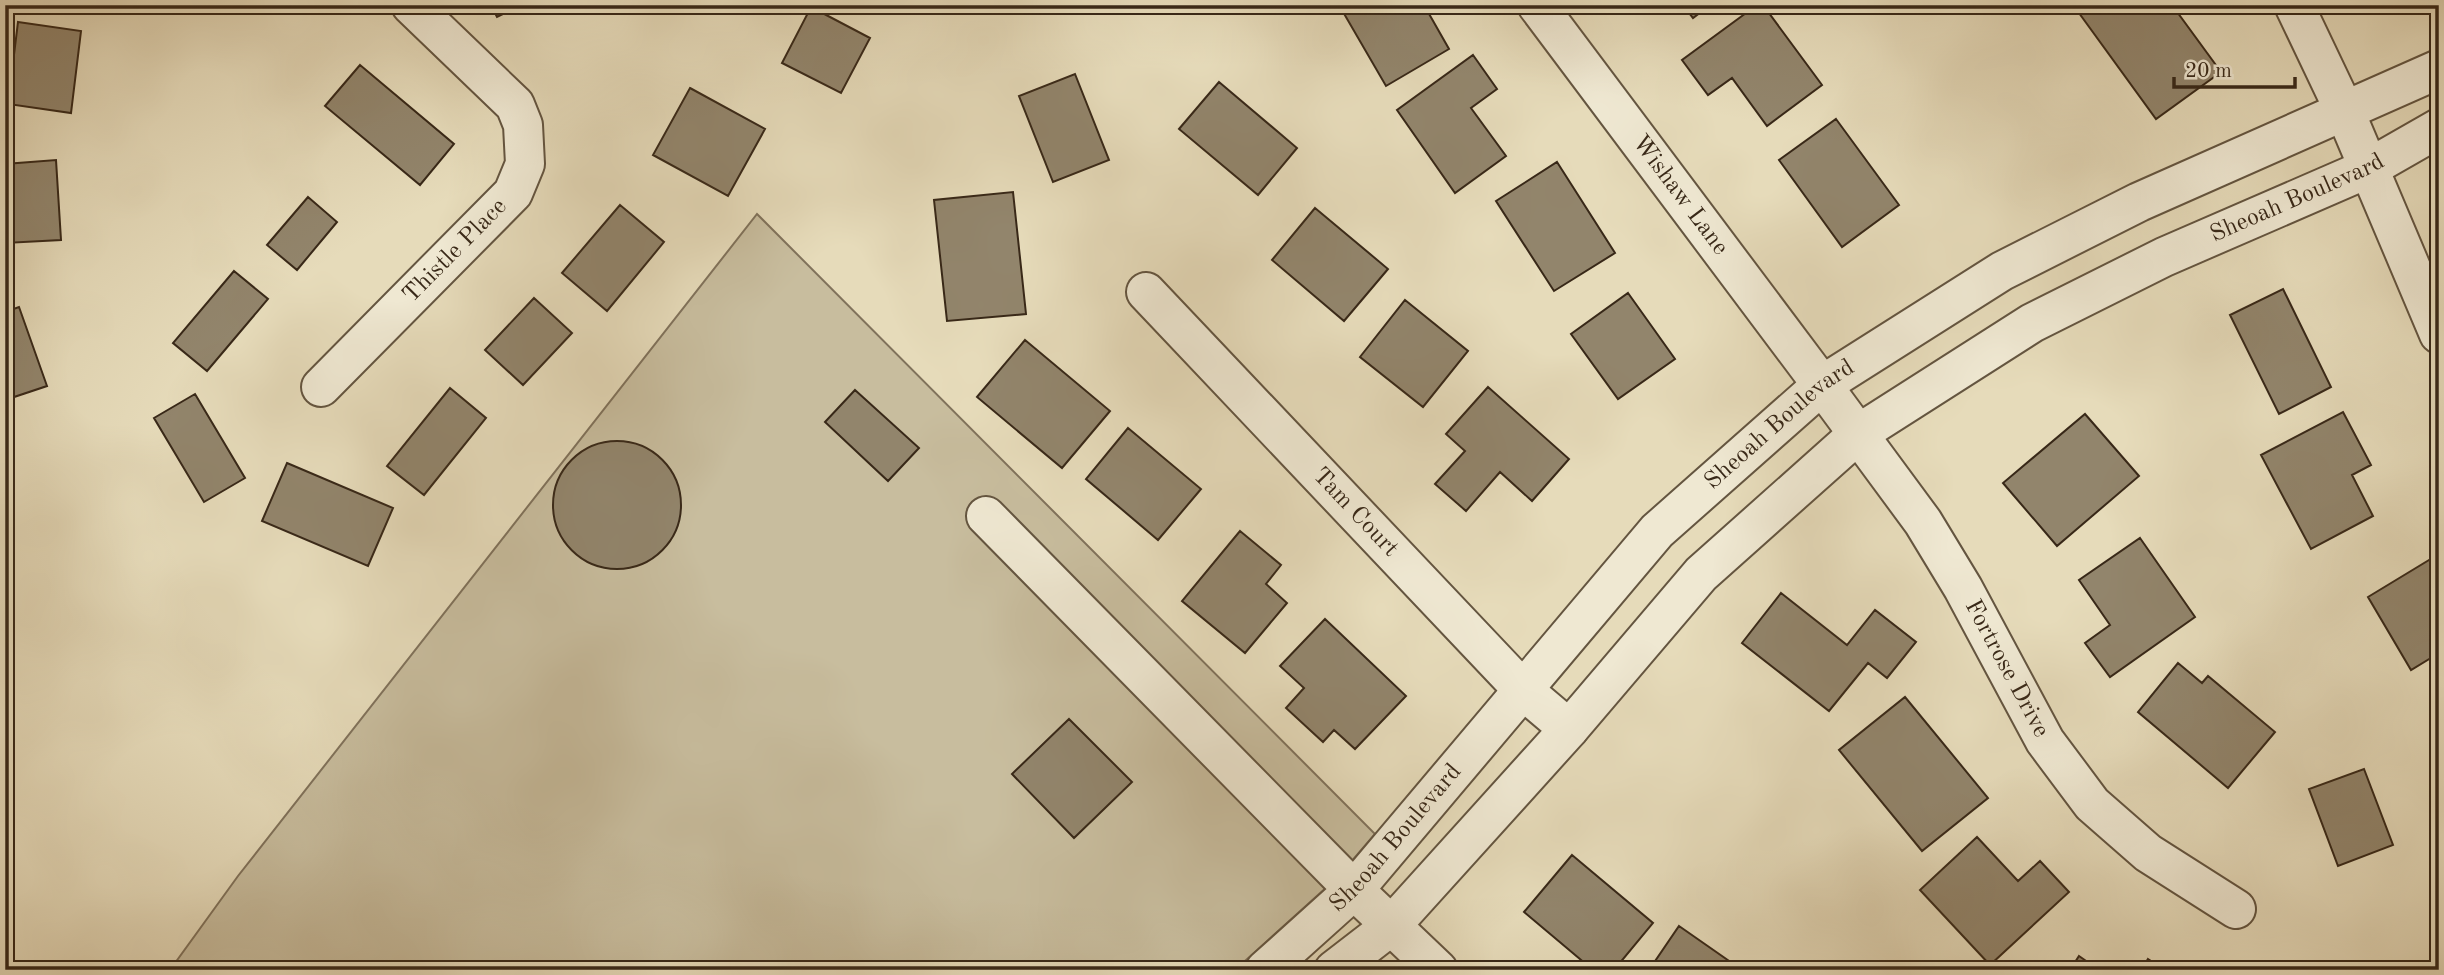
<svg xmlns="http://www.w3.org/2000/svg" width="2444" height="975" viewBox="0 0 2444 975" font-family="'Old Standard TT',serif">
  <rect width="100%" height="100%" fill="#e6dbba"/>
  <filter id="stains"><feTurbulence type="fractalNoise" baseFrequency=".00286" numOctaves="4"/><feColorMatrix values="0 0 0 0 .2 0 0 0 0 .09 0 0 0 0 .02 0 0 0 .5 -.17"/></filter>
  <radialGradient id="worn" r=".72"><stop offset=".6" stop-color="#630" stop-opacity="0"/><stop offset="1" stop-color="#630" stop-opacity=".3"/></radialGradient>
  <path fill="#c8bd9e" stroke="#80725b" stroke-width="2" d="M 757,214 L 1375,834 L 1339,876 L 1235,970 L 170,970 L 238,876 Z"/>
  <path fill="#92856c" stroke="#382818" stroke-width="2" d="M 491,5 L 522,5 L 497,17 Z
    M 1339,5 L 1424,5 L 1449,49 L 1386,86 Z
    M 1683,5 L 1710,5 L 1693,18 Z
    M 1757,5 L 1763,5 L 1822,85 L 1767,126 L 1732,78 L 1708,95 L 1682,60 Z
    M 2090,5 L 2172,5 L 2221,72 L 2156,119 L 2079,13 Z
    M 811,7 L 870,38 L 841,93 L 782,63 Z
    M 18,22 L 81,31 L 71,113 L 8,104 Z
    M 1473,55 L 1497,89 L 1471,108 L 1506,156 L 1455,193 L 1397,110 Z
    M 360,65 L 454,144 L 420,185 L 325,106 Z
    M 1075,74 L 1109,160 L 1053,182 L 1019,96 Z
    M 1219,82 L 1297,148 L 1258,195 L 1179,129 Z
    M 690,88 L 765,129 L 728,196 L 653,155 Z
    M 1836,119 L 1899,205 L 1842,247 L 1779,160 Z
    M 56,160 L 61,240 L 5,243 L 5,215 L 8,214 L 5,164 Z
    M 1557,162 L 1615,253 L 1554,291 L 1496,201 Z
    M 1013,192 L 1026,314 L 947,321 L 934,200 Z
    M 308,197 L 337,222 L 297,270 L 267,245 Z
    M 620,205 L 664,242 L 607,311 L 562,273 Z
    M 1315,208 L 1388,269 L 1344,321 L 1272,260 Z
    M 234,271 L 268,299 L 207,371 L 173,343 Z
    M 2283,289 L 2331,387 L 2279,414 L 2230,315 Z
    M 1628,293 L 1675,359 L 1618,399 L 1571,334 Z
    M 534,298 L 572,333 L 523,385 L 485,350 Z
    M 1405,300 L 1468,351 L 1423,407 L 1360,357 Z
    M 19,307 L 47,386 L 5,400 L 5,312 Z
    M 1025,340 L 1110,411 L 1062,468 L 977,397 Z
    M 1488,387 L 1569,459 L 1532,501 L 1500,472 L 1466,511 L 1435,484 L 1465,451 L 1446,434 Z
    M 450,388 L 486,418 L 424,495 L 387,466 Z
    M 855,390 L 919,448 L 888,481 L 825,422 Z
    M 195,394 L 245,478 L 204,502 L 154,418 Z
    M 2343,412 L 2371,465 L 2352,475 L 2373,516 L 2311,549 L 2261,455 Z
    M 2085,414 L 2139,476 L 2057,546 L 2003,483 Z
    M 1128,428 L 1201,489 L 1158,540 L 1086,479 Z
    M553 505a64 64 0 1 1 128 0a64 64 0 1 1-128 0Z
    M 287,463 L 393,508 L 368,566 L 262,521 Z
    M 1240,531 L 1281,565 L 1266,584 L 1287,603 L 1245,653 L 1182,601 Z
    M 2140,538 L 2195,617 L 2110,677 L 2085,643 L 2110,625 L 2079,580 Z
    M 2439,554 L 2439,653 L 2411,670 L 2368,597 Z
    M 1781,593 L 1847,645 L 1875,610 L 1916,642 L 1887,678 L 1868,663 L 1829,711 L 1742,643 Z
    M 1325,619 L 1406,696 L 1355,749 L 1334,730 L 1323,742 L 1286,708 L 1304,688 L 1280,666 Z
    M 2178,663 L 2202,683 L 2208,676 L 2275,732 L 2228,788 L 2138,712 Z
    M 1905,697 L 1988,798 L 1922,851 L 1839,750 Z
    M 1069,719 L 1132,782 L 1074,838 L 1012,774 Z
    M 2364,769 L 2393,845 L 2338,866 L 2309,789 Z
    M 1977,837 L 2018,881 L 2040,861 L 2069,892 L 1990,965 L 1920,890 Z
    M 1572,855 L 1653,923 L 1614,970 L 1593,970 L 1524,912 Z
    M 1679,926 L 1742,970 L 1649,970 Z
    M 2079,956 L 2099,970 L 2070,970 Z
    M 2148,959 L 2165,970 L 2141,970 Z"/>
  <g fill="none" stroke-linecap="round" stroke-linejoin="round">
    <g stroke="#645540" stroke-width="42">
      <g id="minor">
        <path id="s1" d="M 1537,5 L 1822,385 L 1923,522 L 1963,588 L 2045,741 L 2092,804 L 2148,853 L 2236,909"/>
        <path d="M 2294,5 L 2345,112 L 2439,334"/>
        <path id="s2" d="M 1146,292 L 1523,690 L 1569,729"/>
        <path id="s3" d="M 321,387 L 513,193 L 525,164 L 523,125 L 515,105 L 411,5"/>
        <path d="M 986,516 L 1354,890 L 1438,970"/>
        <path id="s4" d="M 1265,970 L 1354,890 L 1657,531 L 1822,385 L 2002,271 L 2139,202 L 2439,69"/>
        <path id="s5" d="M 1334,970 L 1391,926 L 1569,729 L 1701,574 L 1858,434 L 2032,323 L 2164,257 L 2369,168 L 2439,128"/>
      </g>
    </g>
    <use href="#minor" stroke="#efe8d2" stroke-width="38"/>
  </g>
  <g text-anchor="middle" dominant-baseline="central" stroke-width="5" stroke-linejoin="round" paint-order="stroke">
    <g font-size="24" fill="#382818" stroke="#efe8d2">
      <text stroke="none"><textPath href="#s1" startOffset="238">Wishaw Lane</textPath></text>
      <text stroke="none"><textPath href="#s5" startOffset="1251">Sheoah Boulevard</textPath></text>
      <text stroke="none"><textPath href="#s3" startOffset="191">Thistle Place</textPath></text>
      <text stroke="none"><textPath href="#s4" startOffset="752">Sheoah Boulevard</textPath></text>
      <text stroke="none"><textPath href="#s2" startOffset="304">Tam Court</textPath></text>
      <text stroke="none"><textPath href="#s1" startOffset="814">Fortrose Drive</textPath></text>
      <text stroke="none"><textPath href="#s4" startOffset="186">Sheoah Boulevard</textPath></text>
    </g>
  </g>
  <rect width="2444" height="975" fill="none" stroke="#e6dbba" stroke-width="28"/>
  <rect x="7" y="7" width="2430" height="961" fill="none" stroke="#382818" stroke-width="3.5"/>
  <rect x="14" y="14" width="2416" height="947" fill="none" stroke="#382818" stroke-width="2"/>
  <path d="M2174 77v10h121v-10" fill="none" stroke="#382818" stroke-width="3.5"/>
  <text x="2185" y="77" font-size="21" fill="#382818" stroke="#efe8d2" stroke-width="5" paint-order="stroke">20 m</text>
  <rect width="100%" height="100%" filter="url(#stains)"/>
  <rect width="100%" height="100%" fill="url(#worn)"/>
</svg>
